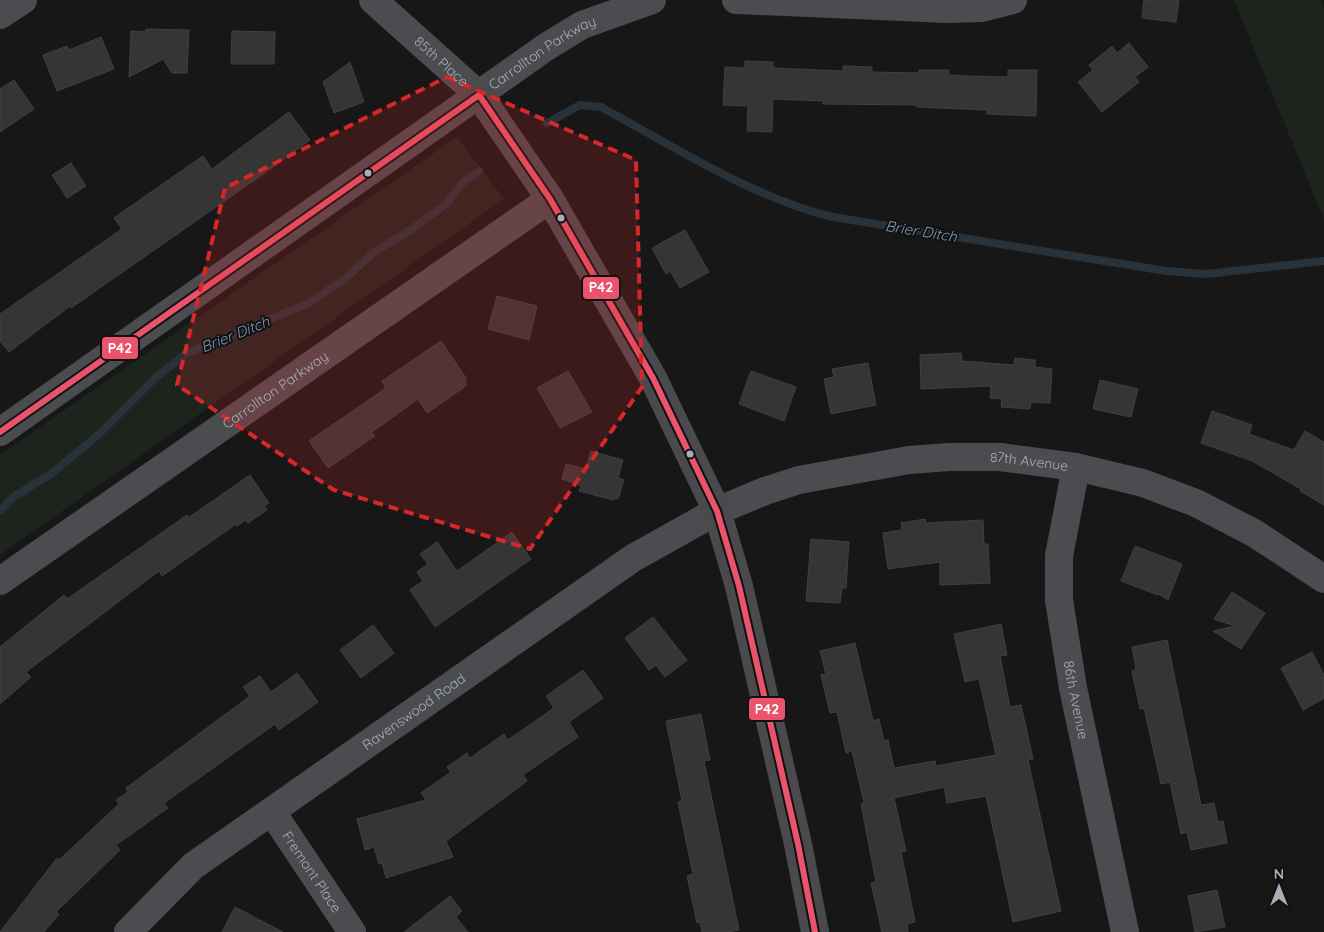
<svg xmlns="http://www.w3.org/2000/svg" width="1324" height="932" viewBox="0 0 1324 932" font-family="Quicksand,sans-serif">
  <rect width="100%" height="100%" fill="#171717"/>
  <path fill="#1d241e" d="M 1234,0 L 1321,0 L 1324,8 L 1324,220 Z
    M 457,137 L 504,199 L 0,555 L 0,455 Z"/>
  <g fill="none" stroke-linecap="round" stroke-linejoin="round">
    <path stroke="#2a3239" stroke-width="8" d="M 547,123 L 580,105 L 601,107 C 673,146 753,198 833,217 L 1166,271 L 1206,274 L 1324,261
      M 0,511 L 12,498 L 52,473 L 97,436 L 155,378 L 187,353 L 307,304 L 345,279 L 374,252 L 412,229 L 446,204 L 462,183 L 479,171"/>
  </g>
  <path fill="#353536" stroke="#3f4043" d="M 1144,0 L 1179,0 L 1176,22 L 1142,18 Z
    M 146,29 L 189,30 L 187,73 L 172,73 L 163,59 L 129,77 L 131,31 L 145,32 Z
    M 232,31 L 275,32 L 274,64 L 231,64 Z
    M 101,37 L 114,69 L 57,91 L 43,55 L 67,46 L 69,50 Z
    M 1129,43 L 1148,67 L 1135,77 L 1139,82 L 1102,112 L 1078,82 L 1093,70 L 1089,65 L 1112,46 L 1117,53 Z
    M 745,61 L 773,62 L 773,68 L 843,71 L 843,66 L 872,67 L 872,72 L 919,73 L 919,70 L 949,70 L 948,75 L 968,76 L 1008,77 L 1008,70 L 1037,70 L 1036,116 L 987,114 L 987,110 L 917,107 L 917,105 L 823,104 L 823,101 L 773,99 L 772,132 L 747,131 L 748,106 L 723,105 L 725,67 L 745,68 Z
    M 350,62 L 364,102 L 334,113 L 323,82 Z
    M 14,80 L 34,109 L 0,132 L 0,89 Z
    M 289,112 L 310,140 L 259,177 L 71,308 L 70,306 L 9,352 L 0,341 L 0,314 L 122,229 L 114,218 L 141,199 L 203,156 L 212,169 Z
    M 71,163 L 86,186 L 67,198 L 52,175 Z
    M 685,230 L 709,272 L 680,288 L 670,271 L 666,274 L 652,248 Z
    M 497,296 L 537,306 L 529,340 L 488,329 Z
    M 441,341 L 466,378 L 466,386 L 427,413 L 418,399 L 372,432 L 375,436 L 328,468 L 309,441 L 386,388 L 382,381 Z
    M 961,353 L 962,361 L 1014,365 L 1015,358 L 1035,360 L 1035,367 L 1052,369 L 1050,403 L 1031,402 L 1030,409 L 1001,407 L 1002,399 L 990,398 L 991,386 L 921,389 L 920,355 Z
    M 868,363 L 876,405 L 831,414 L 824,379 L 834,377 L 832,369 Z
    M 568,371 L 592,412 L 560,428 L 537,388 Z
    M 751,371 L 796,387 L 784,421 L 739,404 Z
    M 1100,380 L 1138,389 L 1131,417 L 1093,409 Z
    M 1212,411 L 1252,425 L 1249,434 L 1294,450 L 1305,431 L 1324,442 L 1324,505 L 1300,491 L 1301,489 L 1252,461 L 1201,443 Z
    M 591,451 L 623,460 L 618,478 L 624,480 L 618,499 L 614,498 L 613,500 L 579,491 L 581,486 L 562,479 L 566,464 L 586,469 Z
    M 250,475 L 269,503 L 264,506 L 267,510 L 248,523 L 246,520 L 237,526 L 236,524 L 162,576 L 159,571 L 26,672 L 31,677 L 0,704 L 0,647 L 64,595 L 67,599 L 187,515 L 188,518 Z
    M 925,519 L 926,523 L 983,520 L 984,544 L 988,544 L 990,583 L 940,585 L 940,562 L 888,569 L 883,533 L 902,530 L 901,523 Z
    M 512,532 L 531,559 L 435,627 L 410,590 L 423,581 L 417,572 L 428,564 L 420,554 L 437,542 L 457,571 Z
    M 811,539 L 849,542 L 846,588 L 842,588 L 840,603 L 806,601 Z
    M 1135,546 L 1182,564 L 1168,600 L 1157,593 L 1158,595 L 1121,581 Z
    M 1232,592 L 1265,613 L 1241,649 L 1213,631 L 1235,626 L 1214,619 Z
    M 653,617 L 687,660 L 665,677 L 656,665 L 649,670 L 625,638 Z
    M 1001,624 L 1007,655 L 1000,656 L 1010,707 L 1021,705 L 1033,759 L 1028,760 L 1061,911 L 1013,922 L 986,796 L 947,803 L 944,787 L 894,798 L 906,851 L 901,852 L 915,922 L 907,924 L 908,932 L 882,932 L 871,883 L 876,882 L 861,804 L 864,803 L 852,751 L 846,753 L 837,712 L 830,713 L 821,675 L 826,674 L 820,651 L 855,643 L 873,721 L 879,719 L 884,741 L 888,740 L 894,768 L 935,761 L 936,766 L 996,755 L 979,679 L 965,682 L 954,634 Z
    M 373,625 L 394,653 L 361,678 L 340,650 Z
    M 1167,640 L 1201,805 L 1214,803 L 1218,822 L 1223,821 L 1227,843 L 1191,850 L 1187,832 L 1181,834 L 1170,782 L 1161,784 L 1144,708 L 1140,709 L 1132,671 L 1136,669 L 1132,647 Z
    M 1312,652 L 1324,675 L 1324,698 L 1303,710 L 1281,668 Z
    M 583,670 L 603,698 L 569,722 L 578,737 L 523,775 L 527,781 L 446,841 L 453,857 L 386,878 L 382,863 L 379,864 L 374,847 L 365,850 L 357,819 L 426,800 L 421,793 L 451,772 L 447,767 L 467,753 L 470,758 L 504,734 L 508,740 L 554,708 L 546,696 Z
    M 297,673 L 318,702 L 279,730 L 275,724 L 164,803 L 168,808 L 116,845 L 120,850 L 56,912 L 59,914 L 44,932 L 0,932 L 57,858 L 59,860 L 119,804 L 116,800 L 128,792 L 126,788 L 250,696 L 243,687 L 260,676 L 271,692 Z
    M 701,714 L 710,760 L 704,761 L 739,930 L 728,932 L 702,932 L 700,922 L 697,923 L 687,876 L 693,874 L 678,802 L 682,801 L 666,721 Z
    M 1217,890 L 1225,927 L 1195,932 L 1188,896 Z
    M 450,896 L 462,911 L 456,917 L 468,932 L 404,932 Z
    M 235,907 L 283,932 L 222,932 Z"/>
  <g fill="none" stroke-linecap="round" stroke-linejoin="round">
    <g stroke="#4b4c50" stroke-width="28">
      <path id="s1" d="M 373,0 L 479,95"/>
      <path d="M 736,0 L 948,9 L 982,8 L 1013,0"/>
      <path d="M 0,15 L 23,0"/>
      <path id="s2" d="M 0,432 L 546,47 L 582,25 L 652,0"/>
      <path id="s3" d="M 1076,467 L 1059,556 L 1059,600 L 1073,688 L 1125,932"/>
      <path id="s4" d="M 0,581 L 550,199"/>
      <path id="s5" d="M 272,812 L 352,932"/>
      <path id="s6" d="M 128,932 L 193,866 L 633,558 L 717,511 L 765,491 L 799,480 L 909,460 L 949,457 L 1000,457 L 1076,467 L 1143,483 L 1196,503 L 1254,533 L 1324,579"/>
    </g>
    <path stroke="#4a4a4e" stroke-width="28" d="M 479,95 L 550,199 L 653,378 L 717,511 L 739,586 L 798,844 L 815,932"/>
    <g stroke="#111113" stroke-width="10">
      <path id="bus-1" d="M 479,95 L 550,199 L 653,378 L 717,511 L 739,586 L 798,844 L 815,932
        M 0,432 L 479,95"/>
    </g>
    <use href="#bus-1" stroke="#e9536b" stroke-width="6"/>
  </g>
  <path fill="#d62828" fill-opacity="0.2" stroke="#d62828" stroke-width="4" stroke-dasharray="10 6" stroke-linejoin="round" d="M 447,77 L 636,160 L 642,387 L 530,549 L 334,490 L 177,385 L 225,188 Z"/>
  <g fill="#a8adb8" stroke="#111113" stroke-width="2">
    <circle cx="368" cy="173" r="4.5"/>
    <circle cx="561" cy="218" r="4.5"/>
    <circle cx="690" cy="454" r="4.5"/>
  </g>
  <g text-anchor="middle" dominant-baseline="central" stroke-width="4" stroke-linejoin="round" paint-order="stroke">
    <g font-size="14" fill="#a8adb8" stroke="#111113">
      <text stroke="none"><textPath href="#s2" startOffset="662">Carrollton Parkway</textPath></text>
      <text stroke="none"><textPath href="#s1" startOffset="92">85th Place</textPath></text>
      <text stroke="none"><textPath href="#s4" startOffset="335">Carrollton Parkway</textPath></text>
      <text stroke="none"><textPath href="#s6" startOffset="1046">87th Avenue</textPath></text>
      <text stroke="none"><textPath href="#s3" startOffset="236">86th Avenue</textPath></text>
      <text stroke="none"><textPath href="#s6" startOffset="362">Ravenswood Road</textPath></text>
      <text stroke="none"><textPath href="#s5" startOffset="72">Fremont Place</textPath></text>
    </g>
    <g font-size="15" font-style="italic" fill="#7f9bb3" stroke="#111113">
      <text transform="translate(921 231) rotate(9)">Brier Ditch</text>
      <text transform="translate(235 334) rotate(-22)">Brier Ditch</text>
    </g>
  </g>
  <g stroke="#111113" stroke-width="2">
    <rect x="582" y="276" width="38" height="24" rx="5" fill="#e9536b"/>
    <rect x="101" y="336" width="38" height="24" rx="5" fill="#e9536b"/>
    <rect x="748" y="697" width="38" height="24" rx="5" fill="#e9536b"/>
  </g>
  <g font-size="14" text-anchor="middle" font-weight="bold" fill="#fff">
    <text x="601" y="292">P42</text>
    <text x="120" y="353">P42</text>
    <text x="767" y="714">P42</text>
  </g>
  <g transform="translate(1279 887)" stroke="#111113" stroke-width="4" paint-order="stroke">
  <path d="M0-4L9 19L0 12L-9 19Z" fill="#a8adb8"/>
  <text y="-8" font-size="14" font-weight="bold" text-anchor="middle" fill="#a8adb8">N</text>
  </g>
</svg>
